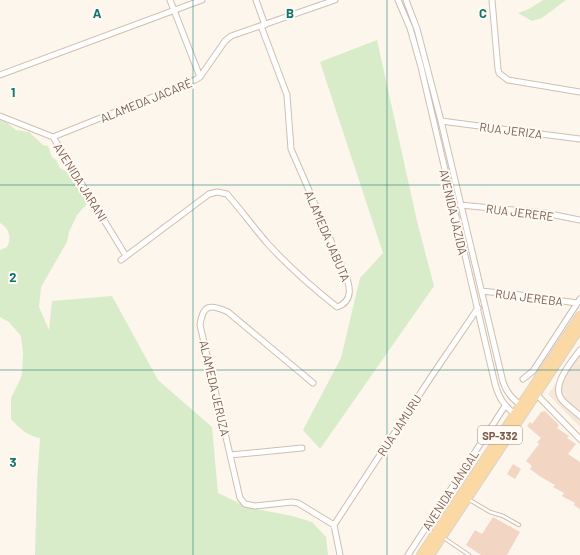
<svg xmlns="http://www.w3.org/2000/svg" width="580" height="555" viewBox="0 0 580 555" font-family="Barlow,sans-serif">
  <rect width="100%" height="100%" fill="#fdf6ec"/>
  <path fill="#f5e8da" d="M 580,351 L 580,427 L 548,394 Z"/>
  <path fill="#d8ecc9" d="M 543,0 L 566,0 L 542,18 L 532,21 L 518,13 L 529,9 Z
    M 377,40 L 417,221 L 434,286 L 320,449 L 303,430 L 341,358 L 360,278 L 383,253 L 320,62 Z
    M 0,117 L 16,130 L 29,132 L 43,145 L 48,146 L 52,157 L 56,160 L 60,168 L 69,173 L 85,192 L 94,196 L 77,215 L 69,232 L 67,242 L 41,287 L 39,307 L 49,330 L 52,301 L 112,296 L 158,380 L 212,427 L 218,493 L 247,507 L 292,516 L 312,522 L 326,537 L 328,555 L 35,555 L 37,483 L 40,438 C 28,436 19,428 11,419 L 11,398 L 19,382 L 22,374 L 23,353 L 21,336 L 9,322 L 0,317 L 0,250 L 7,247 C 12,238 9,228 0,223 Z"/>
  <path fill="#f3d5c3" d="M 545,411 L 559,425 L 557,428 L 569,436 L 567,438 L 576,444 L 568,454 L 580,462 L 580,509 L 574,505 L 575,503 L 562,496 L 564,493 L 553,487 L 555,485 L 541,477 L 530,469 L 532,466 L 526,461 L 539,444 L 537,442 L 541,438 L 527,426 L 530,422 L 532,424 L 541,412 Z
    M 513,464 L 521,469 L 515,479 L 507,474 Z
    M 493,517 L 520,532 L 507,555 L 481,555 L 466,545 L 475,530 L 482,534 Z"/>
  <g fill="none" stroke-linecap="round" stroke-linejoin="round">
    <g stroke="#d1beb0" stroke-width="4.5">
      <path id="service" d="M 468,499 L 490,512 L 503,516 L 519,525
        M 444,538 L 469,555"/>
    </g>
    <g stroke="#d1beb0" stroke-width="7">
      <path id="minor" d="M 170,0 L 200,77
        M 256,0 L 265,25
        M 398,0 L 410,28 L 421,67 L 495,384 C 499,398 504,406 516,415
        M 406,0 L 417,29 L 441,121 L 503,382 C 507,393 512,399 522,406
        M 492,0 L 498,69 L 499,73 L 508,80 L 580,92
        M 0,75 L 202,0
        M 0,116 L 53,137 L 126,256
        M 441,121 L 580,139
        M 53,137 L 195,80 L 200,77 L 225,41 L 231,36 L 335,0
        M 460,205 L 545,213 L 580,220
        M 121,260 L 209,194 L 217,192 L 227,194 C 241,210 254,228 268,244 C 289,267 313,288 337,307 C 354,301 350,286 345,273 L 291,149 L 287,95 L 261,26
        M 481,291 L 520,295 L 577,303
        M 580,350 C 572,361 553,383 560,397 C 564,404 574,410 580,416
        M 523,379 L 533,371 L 580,299
        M 313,383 L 228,312 C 210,304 203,304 200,325 L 240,498 L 245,504 L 255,506 L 292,502 L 298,503 L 334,525
        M 536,394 L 580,439
        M 230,455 L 302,448
        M 340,555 L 334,525 L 431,377 L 478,308
        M 408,555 L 505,406"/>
    </g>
    <g stroke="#dad1cd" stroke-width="10">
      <path id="primary" d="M 421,555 L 580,316
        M 430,555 L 580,328"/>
    </g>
    <use href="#service" stroke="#fff" stroke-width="2.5"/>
    <use href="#minor" stroke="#fff" stroke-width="5"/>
    <use href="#primary" stroke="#fbd9a5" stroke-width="8"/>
  </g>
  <path fill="none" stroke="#0f766e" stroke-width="1" stroke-opacity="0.55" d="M 193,0 L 193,555M 387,0 L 387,555M 0,185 L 580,185M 0,370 L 580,370"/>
  <g text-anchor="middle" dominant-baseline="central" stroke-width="4" stroke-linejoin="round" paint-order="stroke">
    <rect fill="#fffaf3" stroke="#a28b7f" stroke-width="1" x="478" y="426" width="44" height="18" rx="3"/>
    <g font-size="11" font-weight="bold" fill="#7a5c4d">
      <text x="500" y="435">SP-332</text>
    </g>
    <g font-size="12" fill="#7a5c4d" stroke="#fffaf3">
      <text transform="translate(146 100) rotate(-22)">ALAMEDA JACARÉ</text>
      <text transform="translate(511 130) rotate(7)">RUA JERIZA</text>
      <text transform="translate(81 182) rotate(58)">AVENIDA JARANI</text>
      <text transform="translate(454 212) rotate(77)">AVENIDA JAZIDA</text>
      <text transform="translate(520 212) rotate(7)">RUA JERERE</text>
      <text transform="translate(328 236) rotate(67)">ALAMEDA JABUTA</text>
      <text transform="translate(529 297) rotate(7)">RUA JEREBA</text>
      <text transform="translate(215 388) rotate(77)">ALAMEDA JERUZA</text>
      <text transform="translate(399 425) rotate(-57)">RUA JAMURU</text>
      <text transform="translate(450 490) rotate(-57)">AVENIDA JANGAL</text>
    </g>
  </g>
  <g font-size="13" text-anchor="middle" font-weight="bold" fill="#0f766e" stroke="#fffaf3" stroke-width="4" stroke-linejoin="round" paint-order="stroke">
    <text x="97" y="18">A</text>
    <text x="290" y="18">B</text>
    <text x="483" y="18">C</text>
    <text x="13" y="97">1</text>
    <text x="13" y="282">2</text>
    <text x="13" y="467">3</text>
  </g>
</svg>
